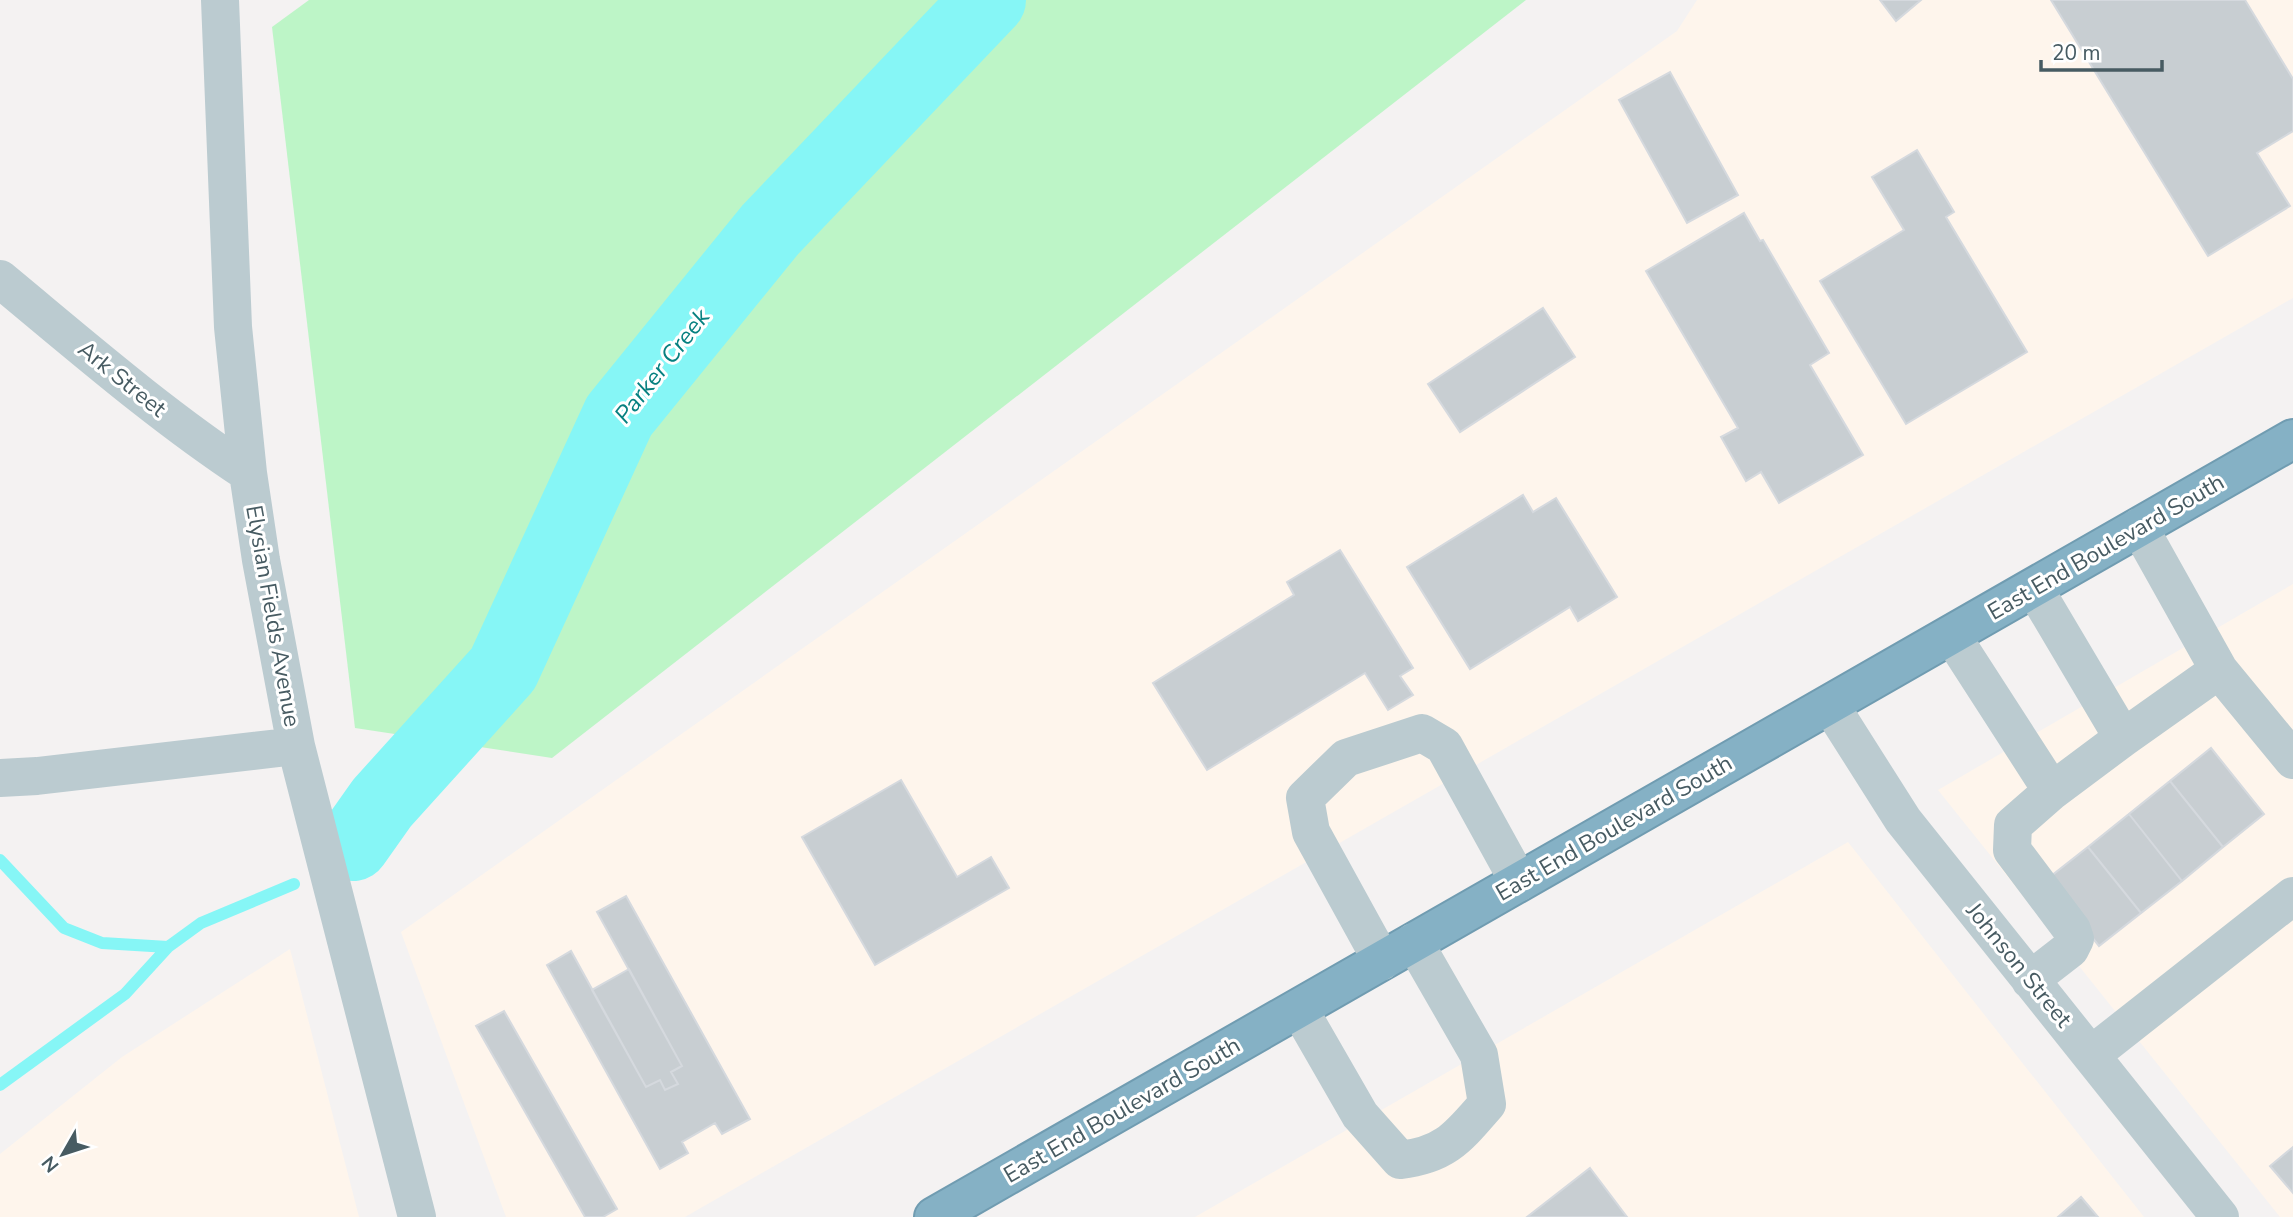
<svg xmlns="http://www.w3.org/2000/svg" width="2293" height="1217" viewBox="0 0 2293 1217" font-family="'Nunito Sans',sans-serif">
  <rect width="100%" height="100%" fill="#f4f2f2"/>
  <path fill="#fef5ec" d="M 1697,0 L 2293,0 L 2293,298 L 685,1217 L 506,1217 L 401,932 L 1677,31 Z
    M 2293,584 L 2293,1217 L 2280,1217 L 1938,790 Z
    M 1848,842 L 2144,1217 L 1195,1217 Z
    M 290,949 L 359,1217 L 0,1217 L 0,1154 L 122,1057 Z"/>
  <path fill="#bdf5c7" d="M 309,0 L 1526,0 L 552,758 L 355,728 L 272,27 Z"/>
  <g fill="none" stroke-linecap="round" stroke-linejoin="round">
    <path stroke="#86f6f6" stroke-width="12" d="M 0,860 L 64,928 L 102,943 L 168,947 L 201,923 L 294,884
      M 0,1085 L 125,994 L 168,947"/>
    <path stroke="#86f6f6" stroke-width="74" d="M 353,844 L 382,803 L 503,669 L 619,416 L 770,230 L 989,0"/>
  </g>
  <path fill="#c8ced2" stroke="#d5d9de" stroke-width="2" d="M 1880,0 L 1921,0 L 1896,21 Z
    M 2051,0 L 2245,0 L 2293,79 L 2293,131 L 2257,153 L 2290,206 L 2208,256 Z
    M 1670,72 L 1738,195 L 1687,223 L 1619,100 Z
    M 1917,150 L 1954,212 L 1946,217 L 2027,352 L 1906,424 L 1820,281 L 1904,230 L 1872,177 Z
    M 1744,213 L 1760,241 L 1763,240 L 1829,353 L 1810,365 L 1863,455 L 1779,503 L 1761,472 L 1746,481 L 1721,437 L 1738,428 L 1646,271 Z
    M 1543,308 L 1575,357 L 1460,432 L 1428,384 Z
    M 1523,495 L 1533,512 L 1556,498 L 1617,597 L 1578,621 L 1570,607 L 1470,669 L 1407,567 Z
    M 1340,550 L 1413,668 L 1400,676 L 1413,695 L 1388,710 L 1365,673 L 1207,770 L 1153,683 L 1294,595 L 1287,582 Z
    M 2211,748 L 2264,814 L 2223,847 L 2170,781 Z
    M 901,780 L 957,877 L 991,857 L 1009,888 L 875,965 L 802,837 Z
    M 2170,781 L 2223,847 L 2182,881 L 2129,814 Z
    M 2129,814 L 2182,881 L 2141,913 L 2088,847 Z
    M 2088,847 L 2141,913 L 2099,946 L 2046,880 Z
    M 626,896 L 750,1119 L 722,1134 L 715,1123 L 682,1142 L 688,1153 L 660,1169 L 547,965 L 571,951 L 646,1087 L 660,1080 L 665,1090 L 678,1084 L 671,1072 L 682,1066 L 597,912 Z
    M 629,969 L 682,1066 L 671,1072 L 678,1084 L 665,1090 L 660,1080 L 646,1087 L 592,990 Z
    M 504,1011 L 617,1209 L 603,1217 L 585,1217 L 476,1026 Z
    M 2293,1147 L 2293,1193 L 2270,1166 Z
    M 1590,1168 L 1627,1217 L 1527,1217 Z
    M 2081,1197 L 2098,1217 L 2058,1217 Z"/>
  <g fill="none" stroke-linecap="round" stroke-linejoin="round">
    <g stroke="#709cb1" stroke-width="42">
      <path id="highway" d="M 934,1217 L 2293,439"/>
    </g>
    <path stroke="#bbcbd0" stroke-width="38" d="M 220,0 L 233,327 L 248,473 L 261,560 L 296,746 L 417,1217
      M 0,279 C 81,346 160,415 248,473
      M 2139,527 L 2219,670 L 2293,760
      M 2034,588 L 2123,738
      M 1952,636 L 2052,791 L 2123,738 L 2219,670
      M 1830,705 L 1903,820 L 2220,1217
      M 0,778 L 37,776 L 296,746
      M 1382,961 L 1311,832 L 1305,798 L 1346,758 L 1422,733 L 1444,746 L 1519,882
      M 2030,980 L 2070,949 L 2075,939 L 2072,930 L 2012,850 L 2013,825 L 2052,791
      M 1299,1009 L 1360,1115 L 1400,1160 C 1446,1155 1459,1136 1487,1104 L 1479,1055 L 1414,942
      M 2091,1055 L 2293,896"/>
    <use href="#highway" stroke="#85b1c5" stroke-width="38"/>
  </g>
  <g text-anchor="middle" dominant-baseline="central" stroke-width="6" stroke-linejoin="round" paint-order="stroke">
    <g font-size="23" fill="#475b62" stroke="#fff">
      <text transform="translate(122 379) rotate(39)">Ark Street</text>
      <text transform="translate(2106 547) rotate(-30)">East End Boulevard South</text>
      <text transform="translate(273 616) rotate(80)">Elysian Fields Avenue</text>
      <text transform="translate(1614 828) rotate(-30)">East End Boulevard South</text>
      <text transform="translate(2019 965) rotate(51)">Johnson Street</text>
      <text transform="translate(1122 1110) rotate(-30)">East End Boulevard South</text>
    </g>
    <g font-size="24" font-style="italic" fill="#068080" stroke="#fff">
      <text transform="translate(662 366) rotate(-52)">Parker Creek</text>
    </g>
  </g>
  <g transform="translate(63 1154) rotate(231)" stroke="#ffffff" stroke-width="5" paint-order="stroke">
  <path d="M0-5L12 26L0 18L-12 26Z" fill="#475b62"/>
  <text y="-10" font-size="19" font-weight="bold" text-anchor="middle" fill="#475b62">N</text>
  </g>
  <path d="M2041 60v10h121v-10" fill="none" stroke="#475b62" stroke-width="3.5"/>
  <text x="2052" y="60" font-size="21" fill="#475b62" stroke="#ffffff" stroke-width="5" paint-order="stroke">20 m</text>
</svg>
